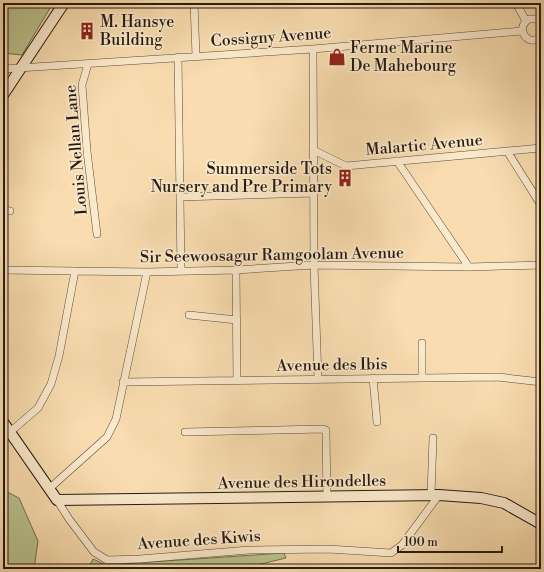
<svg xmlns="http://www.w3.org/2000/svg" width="544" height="572" viewBox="0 0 544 572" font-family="'Libre Bodoni',serif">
  <rect width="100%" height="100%" fill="#f9ddb0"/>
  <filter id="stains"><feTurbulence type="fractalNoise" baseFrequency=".005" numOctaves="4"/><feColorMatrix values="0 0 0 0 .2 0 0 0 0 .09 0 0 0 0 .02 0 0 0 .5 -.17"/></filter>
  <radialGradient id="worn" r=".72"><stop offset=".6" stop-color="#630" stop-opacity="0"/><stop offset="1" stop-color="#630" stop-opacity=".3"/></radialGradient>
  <path fill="#bac28e" stroke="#706e4f" d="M 3,3 L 53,3 L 22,55 L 3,53 Z
    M 3,490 L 19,498 L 38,541 L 34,569 L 3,569 Z
    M 284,553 L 286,558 L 240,569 L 88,569 L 93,559 L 106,565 Z"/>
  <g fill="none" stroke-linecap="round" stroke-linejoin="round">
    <g stroke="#5a4c38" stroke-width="8">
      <path id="minor" d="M 194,3 L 196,56
        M 516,3 L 526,21
        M 541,22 L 536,19 L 529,19 C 514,28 528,48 541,37
        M 313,49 L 314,265 L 318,379
        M 178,57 L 181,270
        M 88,64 L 82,85 L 87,151 L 97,234
        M 3,69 L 313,49 L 522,31
        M 313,150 L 346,166 L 541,148
        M 507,151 L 541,205
        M 397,161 L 469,267
        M 180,197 L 314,193
        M 3,210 L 10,211
        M 3,270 L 147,272 L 236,270 L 314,265 L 469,267 L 541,265
        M 236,270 L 237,380
        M 189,315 L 237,320
        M 422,343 L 422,378
        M 373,378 L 377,422
        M 123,382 L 498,377 L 541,382
        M 10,432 L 38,408 L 51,384 L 59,356 L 75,271
        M 185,432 L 323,429 L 326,430 L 326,433 L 327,497
        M 50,488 L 107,437 L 116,419 L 147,272
        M 431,495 L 433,438
        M 57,500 L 69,519 L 94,552 L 107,560 L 140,559 L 249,550 L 328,549 L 391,553 L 402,545 L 439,495"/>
    </g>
    <g stroke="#251b10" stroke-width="12">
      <path id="secondary" d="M 3,95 L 64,3
        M 3,422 L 57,500 L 439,495 L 481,498 L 504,503 L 541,524"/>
    </g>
    <use href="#minor" stroke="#fbe9cc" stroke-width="7"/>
    <use href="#secondary" stroke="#fbe9cc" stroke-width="10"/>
  </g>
  <defs>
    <g id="building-bare" transform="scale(1.38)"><path d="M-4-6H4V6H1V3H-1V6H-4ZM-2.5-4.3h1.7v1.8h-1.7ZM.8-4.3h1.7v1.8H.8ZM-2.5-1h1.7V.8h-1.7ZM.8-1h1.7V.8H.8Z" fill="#8f2418" stroke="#fbe9cc" stroke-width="2.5" paint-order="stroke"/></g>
    <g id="shop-bare" transform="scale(1.38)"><path d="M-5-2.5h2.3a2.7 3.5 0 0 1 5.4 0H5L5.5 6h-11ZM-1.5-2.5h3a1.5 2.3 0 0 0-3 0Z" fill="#8f2418" stroke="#fbe9cc" stroke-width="2.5" paint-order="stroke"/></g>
  </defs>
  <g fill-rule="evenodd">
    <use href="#building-bare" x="87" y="31"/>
    <use href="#shop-bare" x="337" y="57"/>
    <use href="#building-bare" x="345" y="178"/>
  </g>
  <g text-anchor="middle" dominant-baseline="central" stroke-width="3.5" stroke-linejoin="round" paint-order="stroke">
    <g font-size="16" fill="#251b10" stroke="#fbe9cc" text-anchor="start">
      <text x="100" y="22">M. Hansye<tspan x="100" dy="18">Building</tspan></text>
      <text x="350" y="48">Ferme Marine<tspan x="350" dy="18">De Mahebourg</tspan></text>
      <text x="332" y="169" text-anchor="end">Summerside Tots<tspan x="332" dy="18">Nursery and Pre Primary</tspan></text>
    </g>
    <g font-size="16" fill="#251b10" stroke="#fbe9cc">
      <text transform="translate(271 37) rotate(-4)">Cossigny Avenue</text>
      <text transform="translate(424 145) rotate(-5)">Malartic Avenue</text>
      <text transform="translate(76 150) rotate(-95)">Louis Nellan Lane</text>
      <text transform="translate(272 255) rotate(-1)">Sir Seewoosagur Ramgoolam Avenue</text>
      <text transform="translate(332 365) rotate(-1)">Avenue des Ibis</text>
      <text transform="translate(302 482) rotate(-1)">Avenue des Hirondelles</text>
      <text transform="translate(199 540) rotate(-4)">Avenue des Kiwis</text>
    </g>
  </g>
  <rect width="544" height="572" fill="none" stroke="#f9ddb0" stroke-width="16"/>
  <rect x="4" y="4" width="536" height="564" fill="none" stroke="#251b10" stroke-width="2"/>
  <rect x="8" y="8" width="528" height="556" fill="none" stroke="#251b10"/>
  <path d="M398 546v6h104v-6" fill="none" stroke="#251b10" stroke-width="2"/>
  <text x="404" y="546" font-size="12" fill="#251b10" stroke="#fbe9cc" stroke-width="3" paint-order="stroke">100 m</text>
  <rect width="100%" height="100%" filter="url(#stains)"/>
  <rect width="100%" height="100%" fill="url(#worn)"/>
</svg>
